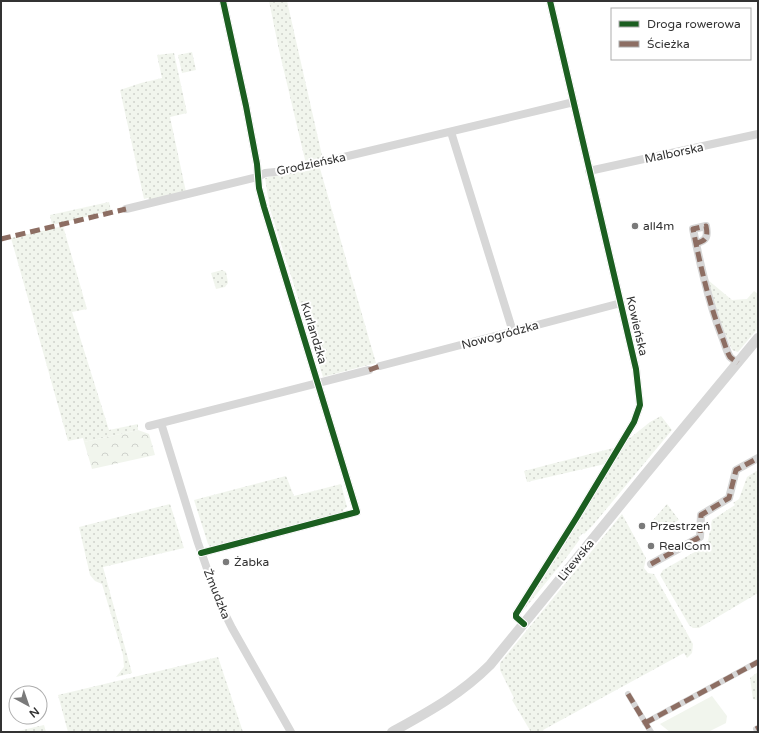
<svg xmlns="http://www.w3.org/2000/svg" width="759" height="733" viewBox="0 0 759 733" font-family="'Varela Round',sans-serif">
  <defs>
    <pattern id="green-dots" width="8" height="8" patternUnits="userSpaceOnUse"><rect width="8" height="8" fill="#f1f5ed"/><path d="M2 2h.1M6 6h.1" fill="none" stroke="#cfd2cc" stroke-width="1.8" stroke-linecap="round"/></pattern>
    <pattern id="forest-crowns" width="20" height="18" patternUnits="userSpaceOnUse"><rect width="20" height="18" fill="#f1f5ed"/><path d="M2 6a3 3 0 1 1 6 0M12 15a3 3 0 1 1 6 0" fill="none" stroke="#cfd2cc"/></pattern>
  </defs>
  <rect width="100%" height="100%" fill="#fff"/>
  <path fill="url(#green-dots)" d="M 269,1 L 287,1 L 323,160 L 306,164 L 279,50 Z
    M 192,52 L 196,70 L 182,73 L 178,55 Z
    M 174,53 L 187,113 L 170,117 L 186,192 L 150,201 L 148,198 L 144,199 L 120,90 L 141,83 L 162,78 L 157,55 Z
    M 319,165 L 376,363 L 323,377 L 270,209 L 265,178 Z
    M 109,202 L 111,211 L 52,225 L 50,215 Z
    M 63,226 L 87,309 L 72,312 L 109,430 L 138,424 L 138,430 L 84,442 L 83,438 L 68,441 L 11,238 Z
    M 222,270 L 226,272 L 228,283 L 225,287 L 216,289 L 211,273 Z
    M 708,280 L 732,300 L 747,299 L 754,291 L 758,294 L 758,328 L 738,352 L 732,350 L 716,312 Z
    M 661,416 L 672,430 L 593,525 L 584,534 L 583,533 L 578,538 L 580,539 L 566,558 L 522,612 L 629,438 L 630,438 L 650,422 Z
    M 617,447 L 605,464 L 527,482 L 524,471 Z
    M 758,470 L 758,593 L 699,628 L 693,628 L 689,625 L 660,575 L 663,570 L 700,549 L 698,546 L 708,541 L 712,520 L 735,505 L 733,503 L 739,499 L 747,477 Z
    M 286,476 L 294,496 L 341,484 L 347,507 L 343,510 L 343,512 L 211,547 L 208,544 L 194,500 Z
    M 170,504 L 184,548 L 103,567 L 132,673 L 116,677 L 124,667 L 123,655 L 102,584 L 95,581 L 90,575 L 79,527 Z
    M 667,504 L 679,520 L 663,529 L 653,520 Z
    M 622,514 L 646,558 L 644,568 L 648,573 L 654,574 L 693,644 L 692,653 L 687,658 L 684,653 L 543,730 L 544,732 L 531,732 L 512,700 L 514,698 L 500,670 L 500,663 Z
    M 218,657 L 243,732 L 68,732 L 58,695 Z
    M 758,672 L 758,700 L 757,700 L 753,699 L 750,678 Z
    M 44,725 L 46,732 L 14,732 Z"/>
  <path fill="url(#forest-crowns)" d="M 138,430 L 149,434 L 155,455 L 92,469 L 84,442 Z"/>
  <path fill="#f1f5ed" d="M 712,696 L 727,716 L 726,723 L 708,732 L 670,732 L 660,724 Z"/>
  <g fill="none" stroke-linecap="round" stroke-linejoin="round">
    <path stroke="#d7d7d7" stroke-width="6" d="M 628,694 L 651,732
      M 645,723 L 758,662
      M 756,729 L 758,728"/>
    <path stroke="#d7d7d7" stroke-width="8" d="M 451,132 L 513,332
      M 589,171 L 758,134
      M 126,209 L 258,177 L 265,173 L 285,171 L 574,102
      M 696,243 C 707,241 708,236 706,226 L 693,229 C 700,264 708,300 721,334 C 724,341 726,350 730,357 C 732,359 735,361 738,363
      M 380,366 L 621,303
      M 161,423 L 198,543 L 218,600 L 232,628 L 291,732
      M 149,426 L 369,370
      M 201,553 L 357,512 L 264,207 L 259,188 L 257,164 L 246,106 L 223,1
      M 651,564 L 700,537 L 701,515 L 729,498 L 736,470 L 758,458
      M 524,624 L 516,617 L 516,614 L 577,517 L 634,422 L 640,405 L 636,369 L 550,1"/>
    <path stroke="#d7d7d7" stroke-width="10" d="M 392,732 C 428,712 460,695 490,665 L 644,476 L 758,338"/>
    <path stroke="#8d6e63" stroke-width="5" stroke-dasharray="10 5" stroke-linecap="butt" d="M 1,239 L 126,209
      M 696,243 C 707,241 708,236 706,226 L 693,229 C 700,264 708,300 721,334 C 724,341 726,350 730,357 C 732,359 735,361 738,363
      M 369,370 L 380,366
      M 651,564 L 700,537 L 701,515 L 729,498 L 736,470 L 758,458
      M 628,694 L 651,732
      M 645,723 L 758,662
      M 756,729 L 758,728"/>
    <g stroke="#fff" stroke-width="8">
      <path id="cycleway" d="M 201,553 L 357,512 L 264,207 L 259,188 L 257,164 L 246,106 L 223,1
        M 524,624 L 516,617 L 516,614 L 577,517 L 634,422 L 640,405 L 636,369 L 550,1"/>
    </g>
    <use href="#cycleway" stroke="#1b5e20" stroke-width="6"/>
  </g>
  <g fill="#7a7a7a" stroke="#fff" stroke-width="1.5">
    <circle cx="635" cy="226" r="4"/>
    <circle cx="642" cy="526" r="4"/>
    <circle cx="651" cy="546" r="4"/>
    <circle cx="226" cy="562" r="4"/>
  </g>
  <g text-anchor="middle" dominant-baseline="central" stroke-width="4" stroke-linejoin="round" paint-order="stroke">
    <g font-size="12" fill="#333" stroke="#fff">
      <text transform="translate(674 153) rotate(-12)">Malborska</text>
      <text transform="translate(311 164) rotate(-12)">Grodzieńska</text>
      <text transform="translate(637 326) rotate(77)">Kowieńska</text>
      <text transform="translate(314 333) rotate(73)">Kurlandzka</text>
      <text transform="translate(500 335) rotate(-15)">Nowogródzka</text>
      <text transform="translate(576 560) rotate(-51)">Litewska</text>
      <text transform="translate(217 594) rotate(68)">Żmudzka</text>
    </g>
    <g font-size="12" fill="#333" stroke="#fff" text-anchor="start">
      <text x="643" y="226">all4m</text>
      <text x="650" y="526">Przestrzeń</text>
      <text x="659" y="546">RealCom</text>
      <text x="234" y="562">Żabka</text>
    </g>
  </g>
  <rect width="759" height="733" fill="none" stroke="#333333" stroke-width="4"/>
  <rect x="611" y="8" width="140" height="52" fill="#ffffff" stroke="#adadad"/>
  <rect x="619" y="21" width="20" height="6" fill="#1b5e20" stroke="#adadad"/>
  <text x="647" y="28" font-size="12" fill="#333333">Droga rowerowa</text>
  <rect x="619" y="41" width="20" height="6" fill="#8d6e63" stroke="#adadad"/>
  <text x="647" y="48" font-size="12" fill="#333333">Ścieżka</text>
  <g transform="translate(28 705) rotate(140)"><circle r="19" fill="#ffffff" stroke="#adadad"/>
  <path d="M0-3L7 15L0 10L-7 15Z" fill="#7a7a7a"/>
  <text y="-6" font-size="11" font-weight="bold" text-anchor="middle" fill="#333333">N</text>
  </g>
</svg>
